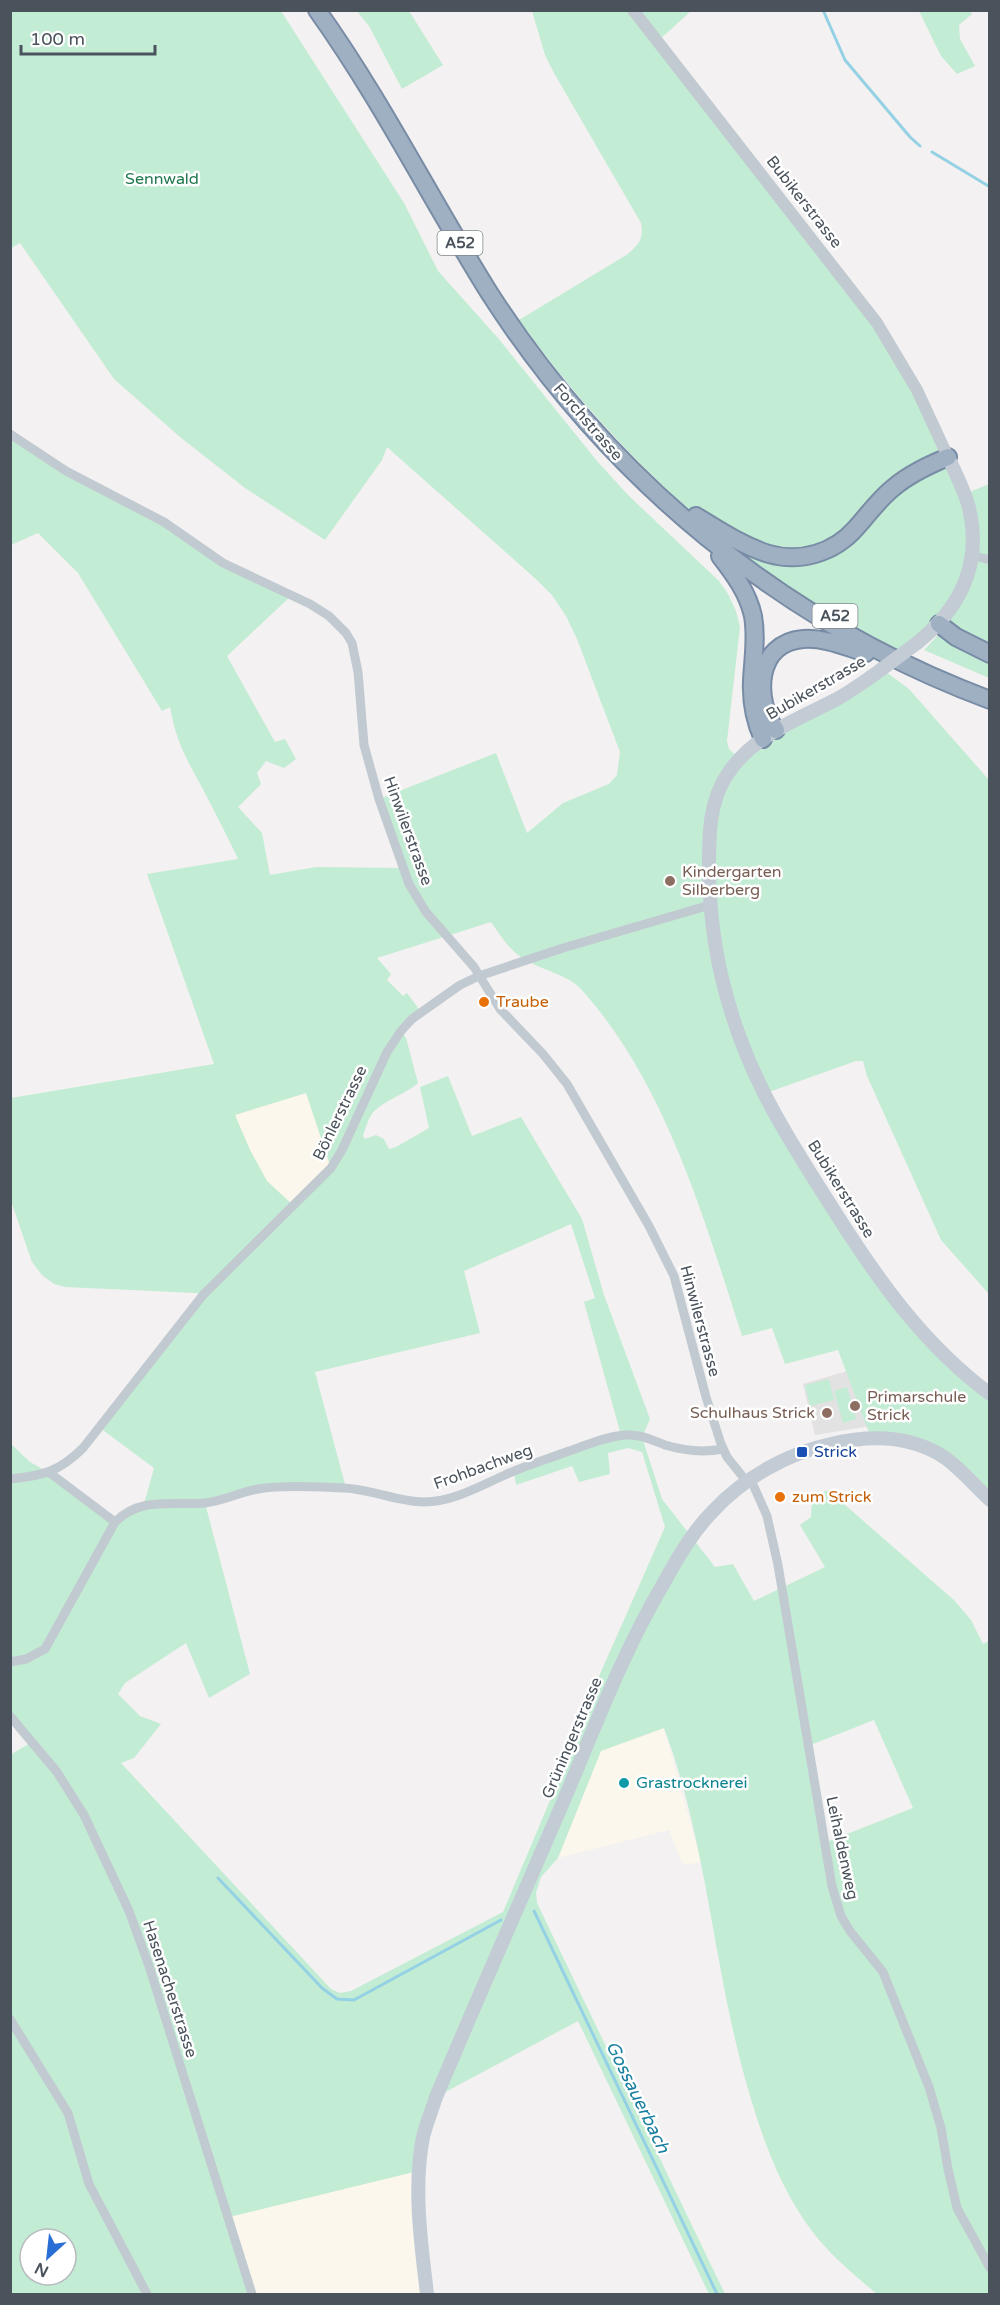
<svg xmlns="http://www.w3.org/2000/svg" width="1000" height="2305" viewBox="0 0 1000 2305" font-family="'Varela Round',sans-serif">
  <rect width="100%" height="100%" fill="#f3f1f1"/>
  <path fill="#fbf7ec" d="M 306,1093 L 331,1168 L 294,1206 L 267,1181 L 250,1150 L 235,1115 Z
    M 664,1728 L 701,1862 L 683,1865 L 669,1830 L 558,1858 L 601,1751 Z
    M 418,2171 L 427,2294 L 252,2294 L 228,2217 Z"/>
  <path fill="#e3e2e2" d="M 847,1371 L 871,1426 L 815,1435 L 803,1384 Z"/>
  <path fill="#c3ecd4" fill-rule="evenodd" d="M 10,11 L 281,11 L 404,203 L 438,271 L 498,338 L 597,461 L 629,496 L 719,581 L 728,594 L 736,611 L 740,627 L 727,741 L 729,749 L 740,759 L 882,669 L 909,689 L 989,780 L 989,1294 L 941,1240 L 867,1076 L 863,1061 L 856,1061 L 769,1092 L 879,1279 L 989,1394 L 989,1500 L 943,1457 L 871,1438 L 838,1350 L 785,1364 L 772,1328 L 742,1336 C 704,1218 665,1081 580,988 C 568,975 539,969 524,959 C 509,950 501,936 491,922 L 377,958 L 391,974 L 387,980 L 403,996 L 407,993 L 421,1012 L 401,1031 L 406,1038 L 418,1083 C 405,1095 378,1102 370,1117 C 367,1123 365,1130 363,1136 L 365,1139 L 376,1135 L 384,1139 L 389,1149 L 396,1147 L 429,1128 L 420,1087 L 448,1076 L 472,1136 L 521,1117 L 582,1219 L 604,1295 L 650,1419 L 642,1437 L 662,1499 L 715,1567 L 733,1564 L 754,1601 L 825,1567 L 800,1525 L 811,1517 L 812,1497 L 828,1490 L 955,1601 L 971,1620 L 983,1644 L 989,1641 L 989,2294 L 877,2294 C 854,2275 830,2255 812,2231 C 779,2187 761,2135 746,2082 C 713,1965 707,1842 664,1728 L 601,1751 L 558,1858 L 541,1877 L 536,1893 L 537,1903 L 725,2294 L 709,2294 L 578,2021 L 436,2097 L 418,2171 L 229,2217 L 252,2294 L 11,2294 L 10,1755 L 32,1742 L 11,1716 L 11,1444 L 30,1462 L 50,1473 L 115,1522 L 144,1504 L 154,1468 L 100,1428 L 203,1295 L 196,1293 L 65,1287 L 54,1284 L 42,1275 L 32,1262 L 11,1201 L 11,1098 L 214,1064 L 147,874 L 238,859 C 229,840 219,820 209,801 C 191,765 177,748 170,707 L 162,711 L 78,573 L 38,533 L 11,545 L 11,434 L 24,444 L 143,510 L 204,551 L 293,594 L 227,656 L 275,742 L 285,739 L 296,759 L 284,768 L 266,761 L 257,773 L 261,784 L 238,807 L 262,833 L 270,875 L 316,867 L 403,868 L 379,799 L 496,753 L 527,833 L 563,803 L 609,784 L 617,775 L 620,752 L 577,639 L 566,616 L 552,595 L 537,580 L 387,447 L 382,460 L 325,540 L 245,488 L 180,437 L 114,379 L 20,243 L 11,248 ZM 306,1093 L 331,1168 L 294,1206 L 267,1181 L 250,1150 L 235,1115 ZM 571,1224 L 595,1298 L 584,1302 L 621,1435 L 514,1471 L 516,1485 L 572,1466 L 579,1482 L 610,1474 L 608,1453 L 628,1448 L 642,1452 L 665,1527 L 558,1769 L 550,1772 L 554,1791 L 503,1912 L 351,1991 L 340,1993 L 331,1989 L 121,1763 L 134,1758 L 161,1724 L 140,1716 L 118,1694 L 125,1683 L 186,1643 L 209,1698 L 250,1674 L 205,1503 L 283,1487 L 346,1488 L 315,1372 L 480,1333 L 464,1271 ZM 874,1720 L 913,1808 L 824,1843 L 808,1746 ZM 30,2239 L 66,2239 L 66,2275 L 30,2275 Z
    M 357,11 L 409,11 L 443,65 L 402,89 L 369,26 Z
    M 532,11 L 691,11 L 658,41 L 877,323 L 965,494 L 989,484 L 989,650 L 939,624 L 904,653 C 747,578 620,460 519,320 L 628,254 C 639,244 644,239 641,223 L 554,73 L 545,55 Z
    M 919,11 L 970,11 L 972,14 L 959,25 L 960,39 L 975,66 L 957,74 L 941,56 Z
    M 939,634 L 989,660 L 989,678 L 924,650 Z
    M 829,1379 L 834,1400 L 810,1406 L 805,1385 Z
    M 847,1387 L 856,1419 L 843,1423 L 834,1391 Z"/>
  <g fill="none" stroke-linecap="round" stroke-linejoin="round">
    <path stroke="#94d1e5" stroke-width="3" d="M 823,10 L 845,60 L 910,137 L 920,146
      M 932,152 L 990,187
      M 218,1878 L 322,1988 L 337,1999 L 354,2000 L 501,1920
      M 534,1911 L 717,2294"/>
    <g stroke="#788ca6" stroke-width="20">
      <path id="trunk" d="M 317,10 C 382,101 431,200 490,294 C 609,479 783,623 990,700
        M 696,516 C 719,530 743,546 769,554 C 800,563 834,553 856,528 C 868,515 878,500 893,488 C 909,474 929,465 948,457
        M 720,556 C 734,574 748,593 753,616 C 757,638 753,659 752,681 C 751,701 755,721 763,739
        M 939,624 L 956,637 L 990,654
        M 776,730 C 754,700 755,643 803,639 C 824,637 846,647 866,653"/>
    </g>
    <path stroke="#c2cad1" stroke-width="9" d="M 10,434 L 66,471 L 164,522 L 223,563 L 310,604 L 329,616 L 346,633 L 352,643 L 358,672 L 364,745 L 379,799 L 409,884 L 426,912 L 474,967 L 500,1009 L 543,1054 L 567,1084 L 649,1226 L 674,1276 L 706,1397 L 721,1444 L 727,1457 L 747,1482
      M 971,555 L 990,560
      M 50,1473 L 115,1522
      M 10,1479 C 43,1476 60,1471 83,1448 L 203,1295 L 331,1168 L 342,1150 L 387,1052 L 401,1031 L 412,1019 L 460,985 L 479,976 L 563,948 L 710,905
      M 751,1480 L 767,1516 L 778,1565 L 832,1886 L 841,1916 L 850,1931 L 883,1972 L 929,2087 L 941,2128 L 948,2169 L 957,2208 L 990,2268
      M 10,1662 L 26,1659 L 45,1649 L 115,1522 C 141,1496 172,1506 205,1503 C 223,1501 240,1492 258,1489 C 285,1485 316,1487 344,1488 C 371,1489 397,1502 424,1502 C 453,1502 480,1486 505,1475 C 526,1465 548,1459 569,1451 C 587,1445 607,1436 626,1435 C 640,1434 652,1440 665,1445 C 685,1451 702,1453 723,1449
      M 10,1716 L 57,1772 L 84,1815 L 129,1911 L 149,1966 L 252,2294
      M 10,2019 L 68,2113 L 89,2184 L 147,2294"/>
    <path stroke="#c2cad1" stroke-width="12" d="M 633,10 L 877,323 L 917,390 L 948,457"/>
    <path stroke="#c3cbd5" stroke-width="14" d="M 917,643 C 962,607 983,561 968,504 C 963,488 955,472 948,457
      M 882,669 C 868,679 853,690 837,699 C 799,719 754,735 729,772 C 708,801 709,838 709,872 C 710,950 730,1026 765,1095 C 785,1135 811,1174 835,1212 C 878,1280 924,1345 990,1394
      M 427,2294 C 421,2242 413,2189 423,2137 C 426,2124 432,2110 436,2097 C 477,2000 519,1903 561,1807 C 593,1732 621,1656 662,1586 C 677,1559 692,1532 714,1510 C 744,1478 788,1453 831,1444 C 869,1435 910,1435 944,1457 C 961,1469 975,1486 990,1500"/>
    <use href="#trunk" stroke="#a0b0c3" stroke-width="16"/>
    <path stroke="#c3cbd5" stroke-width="14" d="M 882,669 L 917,643"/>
  </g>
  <g fill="#8d6e63" stroke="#fff" stroke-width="2">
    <circle cx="670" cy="881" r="6"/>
    <circle cx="855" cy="1406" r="6"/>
    <circle cx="827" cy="1413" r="6"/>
  </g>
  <g fill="#e8710a" stroke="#fff" stroke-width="2">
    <circle cx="484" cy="1002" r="6"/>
    <circle cx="780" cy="1497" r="6"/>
  </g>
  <rect fill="#1a4fb4" stroke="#fff" stroke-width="2" x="796" y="1446" width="12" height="12" rx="3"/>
  <circle fill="#0f9aa8" stroke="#fff" stroke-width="2" cx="624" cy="1783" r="6"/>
  <g text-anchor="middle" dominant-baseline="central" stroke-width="5" stroke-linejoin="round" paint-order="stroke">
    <g fill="#fff" stroke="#80878d" stroke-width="1.5">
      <rect x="437.5" y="231" width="45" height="24" rx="4.5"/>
      <rect x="812.5" y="604" width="45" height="24" rx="4.5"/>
    </g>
    <g font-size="15" font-weight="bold" fill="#4a535c">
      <text x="460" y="243">A52</text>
      <text x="835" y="616">A52</text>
    </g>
    <g font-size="16" fill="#20784f" stroke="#fff">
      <text x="162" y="179">Sennwald</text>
    </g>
    <g font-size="16" fill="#4a535c" stroke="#fff">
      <text transform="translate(804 202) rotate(52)">Bubikerstrasse</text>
      <text transform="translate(588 422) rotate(49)">Forchstrasse</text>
      <text transform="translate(816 688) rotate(-30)">Bubikerstrasse</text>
      <text transform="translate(408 831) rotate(70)">Hinwilerstrasse</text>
      <text transform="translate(340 1113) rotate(-64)">Bönlerstrasse</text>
      <text transform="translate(841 1189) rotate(58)">Bubikerstrasse</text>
      <text transform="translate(700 1321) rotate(75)">Hinwilerstrasse</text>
      <text transform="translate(483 1467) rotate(-20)">Frohbachweg</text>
      <text transform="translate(572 1738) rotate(-67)">Grüningerstrasse</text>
      <text transform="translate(842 1848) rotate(78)">Leihaldenweg</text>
      <text transform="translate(170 1989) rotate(72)">Hasenacherstrasse</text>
    </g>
    <g font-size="16" fill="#785e54" stroke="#fff" text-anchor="start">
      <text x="682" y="872">Kindergarten<tspan x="682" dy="18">Silberberg</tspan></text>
      <text x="867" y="1397">Primarschule<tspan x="867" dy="18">Strick</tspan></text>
      <text x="815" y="1413" text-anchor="end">Schulhaus Strick</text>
    </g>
    <g font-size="16" fill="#c56008" stroke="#fff" text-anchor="start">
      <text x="496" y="1002">Traube</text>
      <text x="792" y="1497">zum Strick</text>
    </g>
    <g font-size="16" fill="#164399" stroke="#fff" text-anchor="start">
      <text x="814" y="1452">Strick</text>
    </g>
    <g font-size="16" fill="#0d838f" stroke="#fff" text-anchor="start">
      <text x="636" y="1783">Grastrocknerei</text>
    </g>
    <g font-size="18" font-style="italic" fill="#197fa0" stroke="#fff">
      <text transform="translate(638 2097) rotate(64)">Gossauerbach</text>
    </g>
  </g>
  <rect width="1000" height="2305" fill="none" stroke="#4a535c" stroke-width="24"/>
  <g transform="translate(48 2257) rotate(207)"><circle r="28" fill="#ffffff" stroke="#b7babe" stroke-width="1.5"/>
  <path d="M0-4.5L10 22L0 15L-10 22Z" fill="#296ed4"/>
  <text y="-9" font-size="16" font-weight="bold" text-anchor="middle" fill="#4a535c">N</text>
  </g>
  <path d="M21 45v9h134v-9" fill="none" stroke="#4a535c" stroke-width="3"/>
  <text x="30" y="45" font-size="18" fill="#4a535c" stroke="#ffffff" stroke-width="4.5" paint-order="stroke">100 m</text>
</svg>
